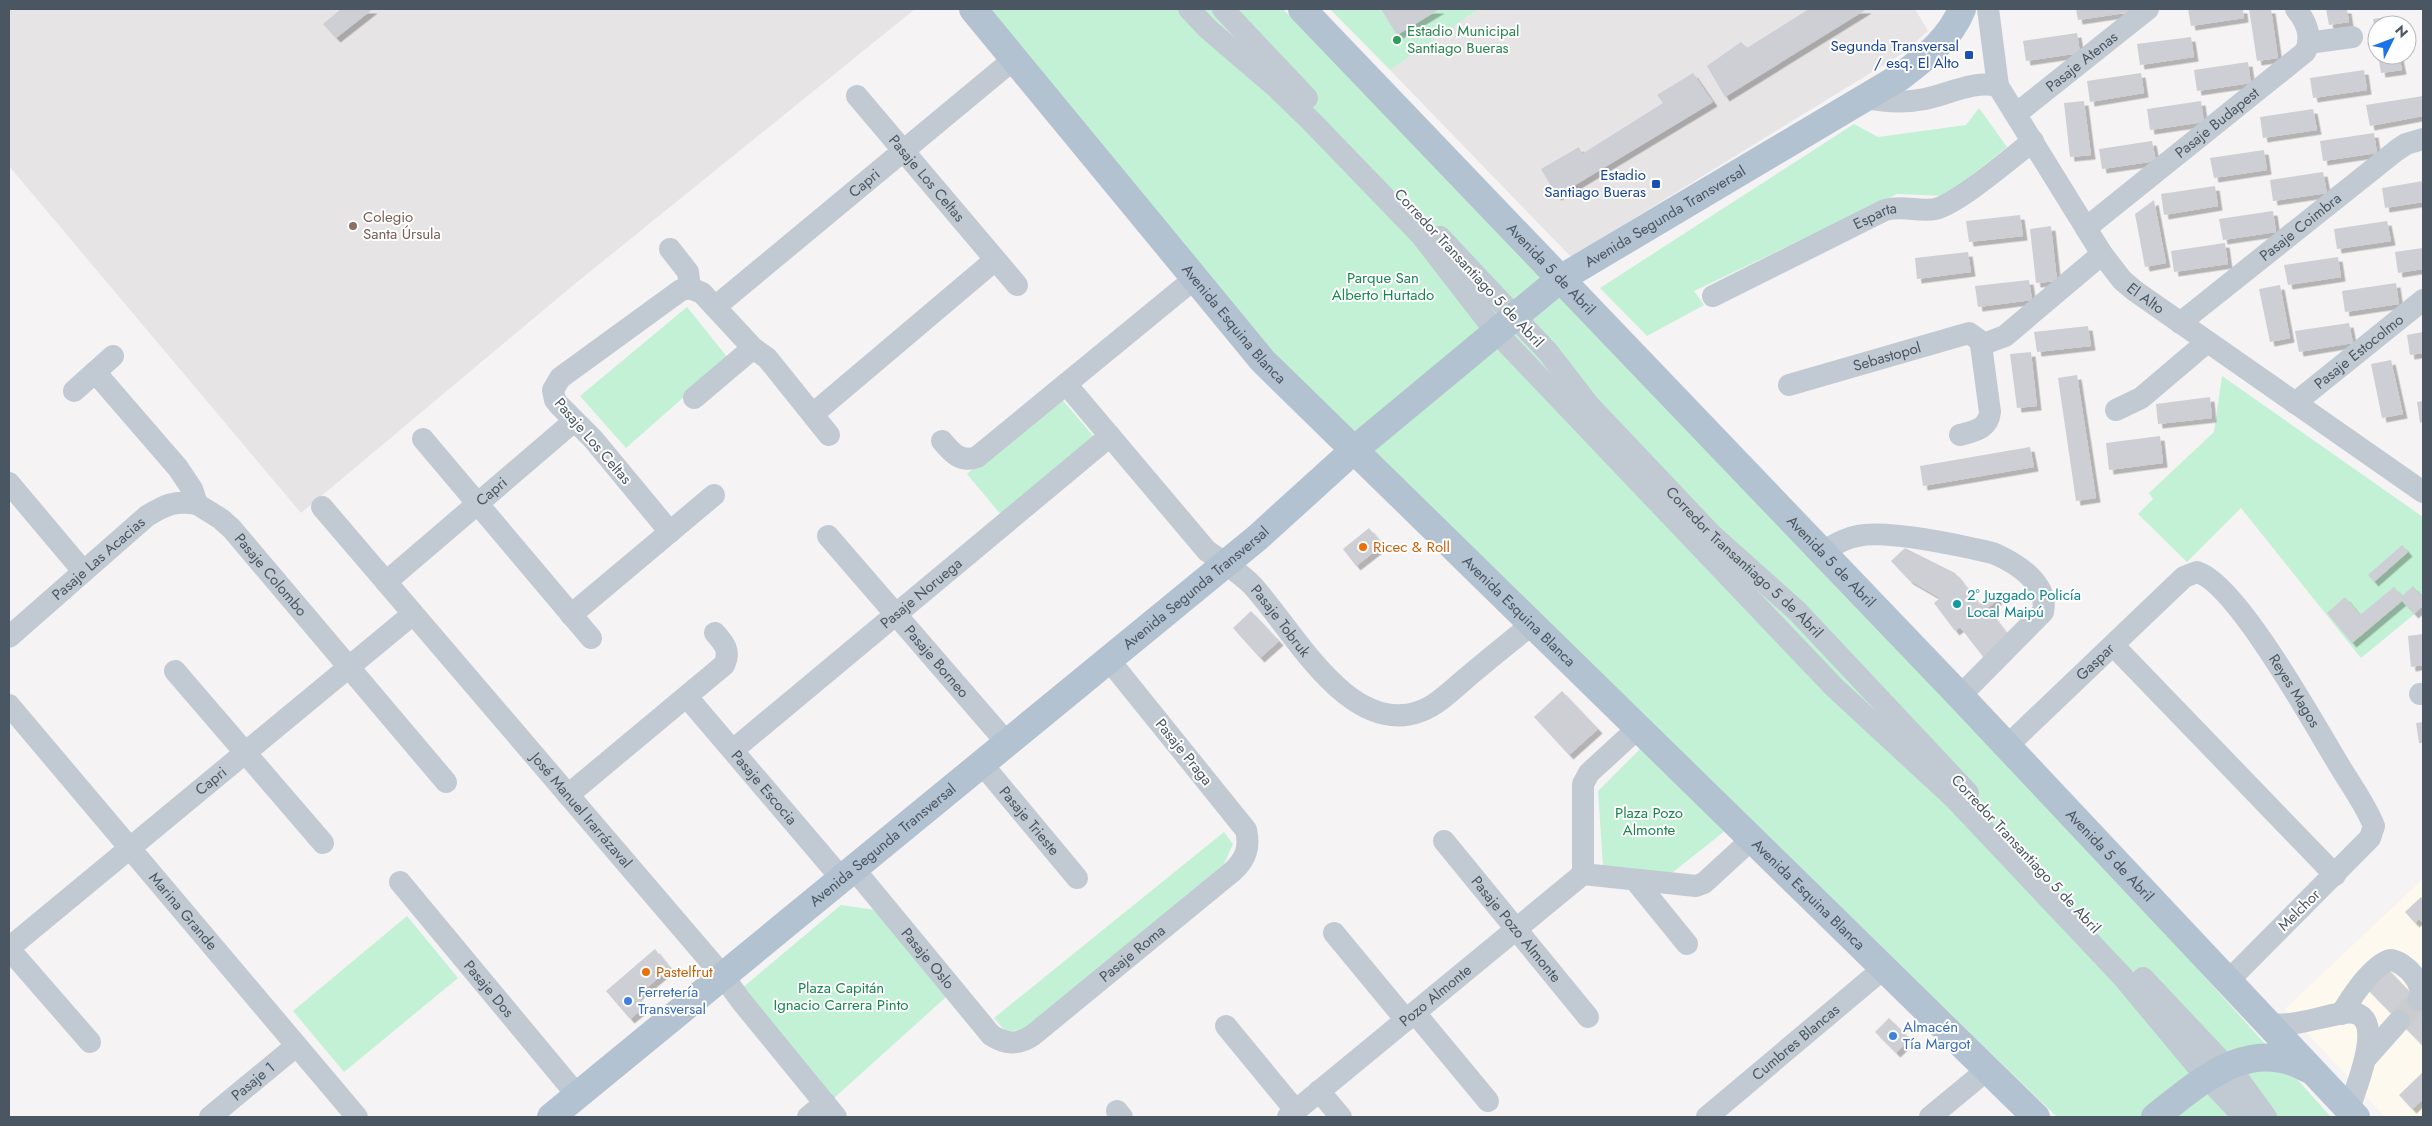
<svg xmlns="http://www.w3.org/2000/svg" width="2432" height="1126" viewBox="0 0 2432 1126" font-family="Jost,sans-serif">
  <defs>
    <filter id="shadow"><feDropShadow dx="4.5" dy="4.5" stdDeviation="0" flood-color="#0004"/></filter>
  </defs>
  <rect width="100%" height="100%" fill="#f5f3f3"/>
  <path fill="#fdf9ef" d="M 2423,879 L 2423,1117 L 2385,1117 L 2285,1009 Z"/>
  <path fill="#e6e4e5" d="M 9,9 L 915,9 L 571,287 L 301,513 L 9,166 Z
    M 1479,9 L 1915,9 L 1928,31 L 1903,53 L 1571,257 L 1390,70 Z"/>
  <path fill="#c3f1d5" d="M 988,9 L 1283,9 L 1558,289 L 2005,755 L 2331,1117 L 2057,1117 L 1363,442 L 1271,349 Z
    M 1330,9 L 1479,9 L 1390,70 Z
    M 1979,108 L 2007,147 L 1946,196 L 1897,194 L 1694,291 L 1704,305 L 1647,336 L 1600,288 L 1854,124 L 1878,137 L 1966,125 Z
    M 687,307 L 728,358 L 626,448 L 580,396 Z
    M 2222,376 L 2423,517 L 2423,607 L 2361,658 L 2241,508 L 2187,562 L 2138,514 L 2153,499 L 2149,493 L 2214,432 Z
    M 1060,397 L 1095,438 L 1002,516 L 967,474 Z
    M 1643,746 L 1726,830 L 1672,873 L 1603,866 L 1598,791 Z
    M 1224,832 L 1233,844 L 1224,864 L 1026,1029 L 1006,1032 L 994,1018 Z
    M 841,905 L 875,910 L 946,997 L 833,1099 L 741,989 Z
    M 407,916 L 458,978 L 344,1072 L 293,1011 Z"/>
  <path fill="#cdcfd5" filter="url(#shadow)" d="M 341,9 L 373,9 L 336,38 L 323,24 Z
    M 1381,9 L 1440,9 L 1397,35 Z
    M 1809,9 L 1867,9 L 1725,97 L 1707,66 L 1741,42 L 1747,48 Z
    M 2076,9 L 2131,9 L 2132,12 L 2078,20 Z
    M 2188,9 L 2243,9 L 2244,18 L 2191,26 Z
    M 2249,9 L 2271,9 L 2278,58 L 2257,61 Z
    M 2326,9 L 2347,9 L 2349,22 L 2329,25 Z
    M 2393,16 L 2395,25 L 2377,25 L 2376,39 L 2373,19 Z
    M 2077,33 L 2080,53 L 2026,61 L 2023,41 Z
    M 2191,37 L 2194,57 L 2140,65 L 2137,44 Z
    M 2378,55 L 2399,55 L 2402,70 L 2381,73 Z
    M 2248,62 L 2251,83 L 2197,91 L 2194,70 Z
    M 2364,70 L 2367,90 L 2313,98 L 2310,78 Z
    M 1693,73 L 1713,102 L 1557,196 L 1541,169 L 1579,147 L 1582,154 L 1663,103 L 1657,95 Z
    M 2141,73 L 2144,93 L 2090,102 L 2087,81 Z
    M 2423,96 L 2423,116 L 2370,126 L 2366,105 Z
    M 2084,101 L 2091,155 L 2070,157 L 2064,103 Z
    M 2201,101 L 2204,122 L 2150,130 L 2147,109 Z
    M 2313,109 L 2317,130 L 2263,138 L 2260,117 Z
    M 2374,133 L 2377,153 L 2323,161 L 2320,141 Z
    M 2152,141 L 2156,161 L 2102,169 L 2099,149 Z
    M 2264,150 L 2267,170 L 2214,178 L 2210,158 Z
    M 2323,172 L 2327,193 L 2273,201 L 2270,180 Z
    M 2423,181 L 2423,202 L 2385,208 L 2382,188 Z
    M 2215,186 L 2218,206 L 2164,215 L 2161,194 Z
    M 2154,200 L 2166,263 L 2145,267 L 2135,214 Z
    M 2273,211 L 2276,232 L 2223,240 L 2219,219 Z
    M 2020,215 L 2023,236 L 1969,242 L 1966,221 Z
    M 2387,221 L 2391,241 L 2337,249 L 2334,229 Z
    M 2051,226 L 2057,281 L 2036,283 L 2030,229 Z
    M 2225,243 L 2228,264 L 2174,272 L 2171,251 Z
    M 2423,248 L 2423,269 L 2398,273 L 2395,252 Z
    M 1968,252 L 1971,272 L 1917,279 L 1915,258 Z
    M 2338,257 L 2341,277 L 2288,285 L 2284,265 Z
    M 2029,280 L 2032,300 L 1978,307 L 1975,286 Z
    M 2396,283 L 2399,304 L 2345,312 L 2342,291 Z
    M 2280,285 L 2290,338 L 2270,342 L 2259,289 Z
    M 2349,323 L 2353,343 L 2299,352 L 2295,331 Z
    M 2088,326 L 2091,346 L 2037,352 L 2034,332 Z
    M 2423,332 L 2423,353 L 2410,355 L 2407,335 Z
    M 2031,352 L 2037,406 L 2017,408 L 2010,354 Z
    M 2391,360 L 2403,414 L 2382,418 L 2371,364 Z
    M 2077,375 L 2096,498 L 2076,501 L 2058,378 Z
    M 2210,397 L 2212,418 L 2158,424 L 2156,404 Z
    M 2423,401 L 2423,422 L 2420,423 L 2417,402 Z
    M 2160,436 L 2163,463 L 2109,470 L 2106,443 Z
    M 2030,447 L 2034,467 L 1923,486 L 1920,466 Z
    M 1369,528 L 1383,545 L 1356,566 L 1343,549 Z
    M 2402,545 L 2408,552 L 2374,582 L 2368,575 Z
    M 1905,548 L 1955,573 L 1979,604 L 1993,594 L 1998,600 L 1987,608 L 2010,638 L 1984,658 L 1960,627 L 1955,631 L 1934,603 L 1940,598 L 1909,580 L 1891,561 Z
    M 2413,586 L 2423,598 L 2423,606 L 2414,614 L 2402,601 L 2352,643 L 2327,613 L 2345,597 L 2360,615 L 2394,587 L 2402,596 Z
    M 1251,611 L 1279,641 L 1260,658 L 1233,628 Z
    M 2423,634 L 2423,665 L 2411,667 L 2408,636 Z
    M 1562,691 L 1598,729 L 1569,755 L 1534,717 Z
    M 2423,722 L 2423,743 L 2419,743 L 2416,723 Z
    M 2421,897 L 2423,900 L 2423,923 L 2419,919 L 2415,923 L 2405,912 Z
    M 655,949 L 670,968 L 637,996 L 646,1006 L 630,1019 L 606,991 Z
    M 2387,968 L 2423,1006 L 2423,1046 L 2366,988 Z
    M 1889,1018 L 1910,1039 L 1896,1053 L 1875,1032 Z
    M 2423,1072 L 2423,1099 L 2412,1109 L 2399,1095 Z"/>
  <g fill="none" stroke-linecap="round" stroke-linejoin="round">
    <path stroke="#caccce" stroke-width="22" stroke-dasharray="22 11" stroke-linecap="butt" d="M 2399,1021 L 2418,1000"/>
    <g stroke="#c1cad2" stroke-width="22">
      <path d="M 1189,9 L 1208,29 L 1278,89 L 1311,121 L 1421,235 L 1496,332 L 1834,687 L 1954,798 L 2122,976 L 2207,1078 L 2244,1117"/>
      <path d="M 1223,9 L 1307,98"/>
      <path id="s1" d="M 1988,9 L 1998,86 L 2102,254 L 2122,280 L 2135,291 L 2423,492"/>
      <path d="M 2308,43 L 2352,37"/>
      <path id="s2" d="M 857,96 L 1017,285"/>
      <path d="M 1867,98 C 1886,102 1905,103 1925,99 C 1949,94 1974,80 1998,86"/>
      <path id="s3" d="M 2016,114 L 2148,9"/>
      <path id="s4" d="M 2086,228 L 2305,52 C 2313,37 2306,21 2296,9"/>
      <path id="s5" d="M 1440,237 L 1548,352 L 1588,404 L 1712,535 L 1798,612 L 1968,793"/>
      <path d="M 670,249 L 688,272 L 690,288"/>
      <path id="s6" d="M 1713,296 L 1885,210 C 1903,205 1919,212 1935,209 C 1958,204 2012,157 2033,141"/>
      <path id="s7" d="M 715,307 L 1014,59"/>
      <path id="s8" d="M 2180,323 L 2397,150 L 2406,144 L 2423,139"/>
      <path d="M 1981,345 L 2005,336 L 2102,254"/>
      <path id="s9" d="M 95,372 L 178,468 L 192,489 L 197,504 L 221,519 L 232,529 L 446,782"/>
      <path id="s10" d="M 1066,384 L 1207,551 C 1222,561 1239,572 1252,585 C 1292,628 1349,739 1421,711 C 1437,705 1451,691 1464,680 C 1486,661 1509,643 1532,624"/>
      <path id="s11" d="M 1789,385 L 1969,333 L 1979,340 L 1981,345 L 1990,412 C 1988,429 1975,431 1960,435"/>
      <path d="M 74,391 L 113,356"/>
      <path d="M 694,398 L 753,348"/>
      <path id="s12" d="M 2295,403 L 2423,300"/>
      <path d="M 2116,410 L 2141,398 L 2207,342"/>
      <path d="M 813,414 L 995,260"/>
      <path d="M 423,439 L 591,638"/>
      <path d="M 942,441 C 952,453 961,463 977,457 L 1194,279"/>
      <path d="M 9,483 L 83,571"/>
      <path id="s13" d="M 322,507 L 723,976 L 742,1002 L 836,1117"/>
      <path d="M 670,532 L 593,439 L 559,405 L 555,400 L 553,390 L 560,378 L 681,290 L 690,288 L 702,293 L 753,348 L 767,358 L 829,435"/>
      <path id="s14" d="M 828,536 L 1007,743"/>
      <path d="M 1822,552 C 1833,545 1845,538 1858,536 C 1887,529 1962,546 1993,553 C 2016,563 2049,583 2043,612 L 1960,696"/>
      <path id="s15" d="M 386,582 L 573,422"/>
      <path d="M 571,615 L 714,495"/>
      <path id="s16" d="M 9,637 L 147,516 C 165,505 175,500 197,504"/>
      <path d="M 2113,645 L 2335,875"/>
      <path d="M 175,671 L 323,843"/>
      <path d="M 2420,694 L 2423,694"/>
      <path id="s17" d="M 687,697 L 842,879"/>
      <path id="s18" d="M 9,705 L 357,1117"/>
      <path id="s19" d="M 2007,746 L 2184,577 L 2197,572 C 2236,583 2313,722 2336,760 C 2348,781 2365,803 2374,826 L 2370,838 L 2228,981"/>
      <path id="s20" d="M 733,750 L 1110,436"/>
      <path id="s21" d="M 982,764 L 1077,878"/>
      <path d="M 568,795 L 724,665 C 731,651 724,643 715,633"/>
      <path id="s22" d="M 1444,841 L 1588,1017"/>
      <path id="s23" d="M 854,869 L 991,1035 C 1006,1045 1019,1045 1033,1035 L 1233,871 C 1246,859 1250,847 1246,830 L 1109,660"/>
      <path d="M 1583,874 L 1583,784 L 1589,773 L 1638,728"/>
      <path d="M 1635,880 L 1687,944"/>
      <path id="s24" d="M 400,882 L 577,1095"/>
      <path d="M 1334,933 L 1406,1020"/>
      <path id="s25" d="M 9,948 L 413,614"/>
      <path d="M 9,949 L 90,1042"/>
      <path d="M 2143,978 L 2239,1080 L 2266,1117"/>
      <path d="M 1415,1013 L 1488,1101"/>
      <path d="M 2341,1014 C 2351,998 2371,966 2390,960 C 2405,961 2428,986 2418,1000"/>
      <path d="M 2268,1024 C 2296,1027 2317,1017 2344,1013 C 2392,1006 2355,1089 2349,1109"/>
      <path d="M 1226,1026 L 1296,1111"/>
      <path d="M 2367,1057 L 2399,1021"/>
      <path d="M 1319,1091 L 1341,1117"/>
      <path d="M 1117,1111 L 1122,1117"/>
      <path id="s26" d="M 210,1117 L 296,1046"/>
      <path d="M 808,1117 L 825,1103"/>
      <path id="s27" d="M 1288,1117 L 1583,874 L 1696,886 L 1704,883 L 1752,839"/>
      <path id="s28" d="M 1707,1117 L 1884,968"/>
      <path d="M 1930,1117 L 1987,1070"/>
    </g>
    <g stroke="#b3c2d1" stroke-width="28">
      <path id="s29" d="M 973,9 L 1263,361 L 2036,1117"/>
      <path id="s30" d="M 1302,9 L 1960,696 L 2356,1117"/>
      <path id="s31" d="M 551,1117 L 1257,538 L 1354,450 L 1560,279 L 1900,77 C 1925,58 1950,39 1962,9"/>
      <path d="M 2155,1117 C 2199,1083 2248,1035 2308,1069"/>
    </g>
  </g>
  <circle fill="#2e9e5b" stroke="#fff" stroke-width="2" cx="1397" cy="40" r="5"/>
  <g fill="#1a4fb4" stroke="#fff" stroke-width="2">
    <rect x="1964" y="50" width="10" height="10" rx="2.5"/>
    <rect x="1651" y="179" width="10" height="10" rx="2.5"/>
  </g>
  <circle fill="#8d6e63" stroke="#fff" stroke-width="2" cx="353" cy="226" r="5"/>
  <g fill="#e8710a" stroke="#fff" stroke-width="2">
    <circle cx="1363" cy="547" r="5"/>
    <circle cx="646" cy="972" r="5"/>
  </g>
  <circle fill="#0f9aa8" stroke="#fff" stroke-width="2" cx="1957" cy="604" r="5"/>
  <g fill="#3f7fe0" stroke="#fff" stroke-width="2">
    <circle cx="628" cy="1001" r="5"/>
    <circle cx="1893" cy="1036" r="5"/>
  </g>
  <g text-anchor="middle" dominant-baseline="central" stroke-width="4" stroke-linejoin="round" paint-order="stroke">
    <g font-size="15" fill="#27864d" stroke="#fff" text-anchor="start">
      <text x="1407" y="31">Estadio Municipal<tspan x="1407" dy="17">Santiago Bueras</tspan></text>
    </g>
    <g font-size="15" fill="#164399" stroke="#fff" text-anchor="end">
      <text x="1959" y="46">Segunda Transversal<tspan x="1959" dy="17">/ esq. El Alto</tspan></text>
      <text x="1646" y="175">Estadio<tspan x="1646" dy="17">Santiago Bueras</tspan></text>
    </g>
    <g font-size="15" fill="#4a5661" stroke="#fff">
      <text stroke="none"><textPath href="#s3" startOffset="84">Pasaje Atenas</textPath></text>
      <text stroke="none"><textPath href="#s4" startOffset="168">Pasaje Budapest</textPath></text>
      <text stroke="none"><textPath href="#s2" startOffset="108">Pasaje Los Celtas</textPath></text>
      <text stroke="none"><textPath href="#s7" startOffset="194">Capri</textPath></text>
      <text stroke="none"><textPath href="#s31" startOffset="1434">Avenida Segunda Transversal</textPath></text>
      <text stroke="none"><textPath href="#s6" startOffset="181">Esparta</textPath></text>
      <text stroke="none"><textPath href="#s8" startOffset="154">Pasaje Coimbra</textPath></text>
      <text transform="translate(1469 268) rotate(47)">Corredor Transantiago 5 de Abril</text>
      <text stroke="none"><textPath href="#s30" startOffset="360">Avenida 5 de Abril</textPath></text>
      <text stroke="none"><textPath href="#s1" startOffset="338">El Alto</textPath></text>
      <text stroke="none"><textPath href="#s29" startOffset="409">Avenida Esquina Blanca</textPath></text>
      <text stroke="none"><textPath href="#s12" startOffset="82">Pasaje Estocolmo</textPath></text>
      <text stroke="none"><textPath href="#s11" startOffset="102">Sebastopol</textPath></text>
      <text transform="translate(593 441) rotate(49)">Pasaje Los Celtas</text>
      <text stroke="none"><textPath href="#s15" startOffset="139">Capri</textPath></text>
      <text stroke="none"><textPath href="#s16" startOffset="119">Pasaje Las Acacias</textPath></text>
      <text stroke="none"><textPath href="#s30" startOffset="765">Avenida 5 de Abril</textPath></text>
      <text stroke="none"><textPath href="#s5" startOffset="446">Corredor Transantiago 5 de Abril</textPath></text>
      <text stroke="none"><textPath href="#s9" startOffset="271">Pasaje Colombo</textPath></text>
      <text stroke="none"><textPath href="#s31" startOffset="834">Avenida Segunda Transversal</textPath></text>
      <text stroke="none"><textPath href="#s20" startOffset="245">Pasaje Noruega</textPath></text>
      <text stroke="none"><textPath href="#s29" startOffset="814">Avenida Esquina Blanca</textPath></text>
      <text stroke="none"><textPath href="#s10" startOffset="321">Pasaje Tobruk</textPath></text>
      <text stroke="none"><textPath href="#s14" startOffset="166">Pasaje Borneo</textPath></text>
      <text stroke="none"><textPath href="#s19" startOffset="122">Gaspar</textPath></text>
      <text stroke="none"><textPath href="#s19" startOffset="414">Reyes Magos</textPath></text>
      <text transform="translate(1184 752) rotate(51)">Pasaje Praga</text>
      <text stroke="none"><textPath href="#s25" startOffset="262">Capri</textPath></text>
      <text stroke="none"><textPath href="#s17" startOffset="119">Pasaje Escocia</textPath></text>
      <text stroke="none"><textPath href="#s13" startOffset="399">José Manuel Irarrázaval</textPath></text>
      <text stroke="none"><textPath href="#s21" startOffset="74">Pasaje Trieste</textPath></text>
      <text stroke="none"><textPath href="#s31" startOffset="429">Avenida Segunda Transversal</textPath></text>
      <text transform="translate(2026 854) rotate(47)">Corredor Transantiago 5 de Abril</text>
      <text stroke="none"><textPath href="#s30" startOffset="1170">Avenida 5 de Abril</textPath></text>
      <text stroke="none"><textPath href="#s29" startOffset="1219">Avenida Esquina Blanca</textPath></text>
      <text transform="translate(2299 910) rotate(-45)">Melchor</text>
      <text stroke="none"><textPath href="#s18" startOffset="270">Marina Grande</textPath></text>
      <text stroke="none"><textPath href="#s22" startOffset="114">Pasaje Pozo Almonte</textPath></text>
      <text stroke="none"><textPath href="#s23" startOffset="389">Pasaje Roma</textPath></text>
      <text stroke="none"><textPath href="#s23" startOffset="116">Pasaje Oslo</textPath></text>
      <text stroke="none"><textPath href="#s24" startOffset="139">Pasaje Dos</textPath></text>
      <text stroke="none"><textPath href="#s27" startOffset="191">Pozo Almonte</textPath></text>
      <text stroke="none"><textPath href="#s28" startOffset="116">Cumbres Blancas</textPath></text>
      <text stroke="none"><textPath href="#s26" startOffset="56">Pasaje 1</textPath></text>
    </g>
    <g font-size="15" fill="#785e54" stroke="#fff" text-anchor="start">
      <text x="363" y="217">Colegio<tspan x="363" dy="17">Santa Úrsula</tspan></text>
    </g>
    <g font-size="15" fill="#17864f" stroke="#fff">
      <text x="1383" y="278">Parque San<tspan x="1383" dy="17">Alberto Hurtado</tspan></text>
      <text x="1649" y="813">Plaza Pozo<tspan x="1649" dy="17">Almonte</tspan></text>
      <text x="841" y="988">Plaza Capitán<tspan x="841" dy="17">Ignacio Carrera Pinto</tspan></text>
    </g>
    <g font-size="15" fill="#c56008" stroke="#fff" text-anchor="start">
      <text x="1373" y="547">Ricec &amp; Roll</text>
      <text x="656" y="972">Pastelfrut</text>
    </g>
    <g font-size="15" fill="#0d838f" stroke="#fff" text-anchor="start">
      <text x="1967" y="595">2° Juzgado Policía<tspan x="1967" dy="17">Local Maipú</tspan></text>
    </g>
    <g font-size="15" fill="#366cbe" stroke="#fff" text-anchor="start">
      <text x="638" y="992">Ferretería<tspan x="638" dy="17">Transversal</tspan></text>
      <text x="1903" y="1027">Almacén<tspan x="1903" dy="17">Tía Margot</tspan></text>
    </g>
  </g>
  <rect width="2432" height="1126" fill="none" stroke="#4a5661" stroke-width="20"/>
  <g transform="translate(2392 40) rotate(48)"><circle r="24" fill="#ffffff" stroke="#b7bbc0"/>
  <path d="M0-4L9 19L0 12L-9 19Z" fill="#1a73e8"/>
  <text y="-8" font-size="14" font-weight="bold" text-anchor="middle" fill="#4a5661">N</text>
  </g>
</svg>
